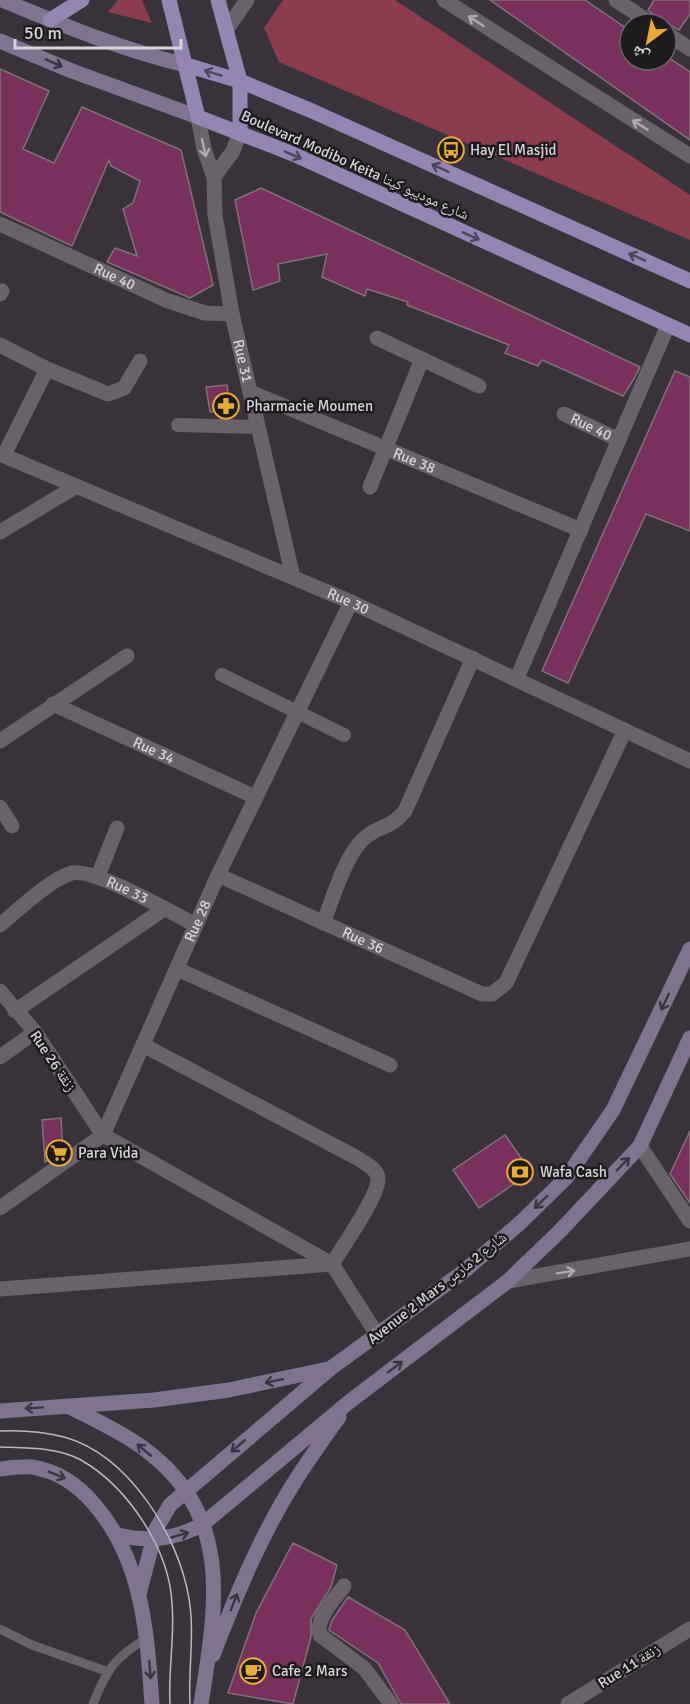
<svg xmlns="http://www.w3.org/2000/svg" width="690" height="1704" viewBox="0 0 690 1704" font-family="Signika,'Noto Naskh Arabic',sans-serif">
  <rect width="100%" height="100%" fill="#39323a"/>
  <path fill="#8b3d4e" d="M 118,0 L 142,0 L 152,23 L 108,12 Z
    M 283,0 L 395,0 L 690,195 L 690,240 L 279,62 L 264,28 Z"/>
  <path fill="#79305d" stroke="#7f7379" stroke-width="1.5" d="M 490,0 L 585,0 L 630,31 L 630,60 L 672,60 L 690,72 L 690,140 Z
    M 654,0 L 690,0 L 690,14 L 679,30 L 661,21 L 648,10 Z
    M 0,69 L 49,91 L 23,149 L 54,163 L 82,107 L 181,150 L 213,285 L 190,298 L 107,262 L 115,248 L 137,256 L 123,209 L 133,203 L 140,181 L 111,166 L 109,160 L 72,246 L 0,212 Z
    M 261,188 L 640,367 L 634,379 L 623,396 L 542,360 L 538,366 L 505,353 L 509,345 L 407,305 L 408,302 L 367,289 L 365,296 L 322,277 L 327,254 L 278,264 L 280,281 L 253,290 L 235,200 Z
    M 675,371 L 690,377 L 690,531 L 646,514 L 568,683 L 542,671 Z
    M 227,385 L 230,410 L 210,412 L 206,387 Z
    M 61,1118 L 63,1151 L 45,1162 L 42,1120 Z
    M 690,1131 L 690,1203 L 670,1174 Z
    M 505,1135 L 531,1172 L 479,1208 L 453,1170 Z
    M 293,1543 L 337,1565 L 331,1587 L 311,1619 L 311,1637 L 293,1704 L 228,1693 L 256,1613 Z
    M 348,1597 L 405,1630 L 450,1704 L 401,1704 L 378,1663 L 329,1630 L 332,1620 Z"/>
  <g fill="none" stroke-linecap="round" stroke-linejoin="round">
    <path stroke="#69626b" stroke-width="9" d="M 0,1629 L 32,1645 L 106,1671
      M 93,1704 C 107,1669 114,1658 147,1638"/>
    <path stroke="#69626b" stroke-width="14" d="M 178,425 L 258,427
      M 222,675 L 344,735"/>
    <g stroke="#69626b" stroke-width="15">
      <path d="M 444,0 L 690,156"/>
      <path d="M 616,0 L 652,24"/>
      <path d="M 227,29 L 247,0"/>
      <path d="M 666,33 L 690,49"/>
      <path id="s1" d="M 198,117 L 204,149 L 214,177 L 215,215 L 232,314 L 293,577"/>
      <path d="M 214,177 L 233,151 L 240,132"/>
      <path id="s2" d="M 0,224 L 168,301 L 205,313 L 232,314"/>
      <path d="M 0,294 L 2,291"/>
      <path d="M 377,338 L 479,386"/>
      <path d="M 0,345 L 47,369 L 108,394 L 124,388 L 140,361"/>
      <path id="s3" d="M 250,392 L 581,530"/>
      <path id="s4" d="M 564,414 L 619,440"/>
      <path id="s5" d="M 0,454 L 351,602 L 690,761"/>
      <path d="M 4,455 L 47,369"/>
      <path d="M 370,487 L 422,359"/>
      <path d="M 0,532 L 75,487"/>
      <path d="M 517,678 L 668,325"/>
      <path id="s6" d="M 53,704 L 255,797"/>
      <path d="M 0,741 L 127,656"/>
      <path d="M 0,807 L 12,826"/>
      <path id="s7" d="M 218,875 L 482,994 L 492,994 L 506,983 L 625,730"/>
      <path d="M 98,876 L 117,828"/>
      <path d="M 323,923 C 333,899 346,851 367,836 C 381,825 390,829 405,811 L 473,658"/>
      <path id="s8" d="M 0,925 C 18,910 50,879 72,873 C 95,868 172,913 196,925"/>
      <path d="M 177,969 L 390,1065"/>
      <path d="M 0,991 L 35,1032 L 103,1135 L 332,1264 L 378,1336"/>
      <path d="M 15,1011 L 164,909"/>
      <path d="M 0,1057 L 35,1032"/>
      <path id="s9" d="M 103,1135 L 218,875 L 351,602"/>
      <path d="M 640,1146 L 690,1221"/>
      <path d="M 0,1208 L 103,1135"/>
      <path d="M 508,1281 L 690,1249"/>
      <path d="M 0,1289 L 332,1264 C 342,1248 379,1195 378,1179 C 378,1169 366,1164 359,1159 L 143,1045"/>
      <path d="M 344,1586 C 335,1599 315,1618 320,1635 L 364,1668 L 391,1704"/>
      <path d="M 568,1704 L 690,1629"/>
    </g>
    <path stroke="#7f738f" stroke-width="15" d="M 2,0 C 63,25 122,50 186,65
      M 0,41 L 72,71 L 198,117
      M 68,1406 C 91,1418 115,1429 136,1443 C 235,1510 217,1603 201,1704
      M 0,1411 L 154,1400 L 229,1390 L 328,1369
      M 0,1469 C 10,1468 22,1466 32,1467 C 58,1471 78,1485 94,1504 C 143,1560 147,1633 152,1704
      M 118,1535 C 147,1542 177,1539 203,1524 L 349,1402 L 508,1281 L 560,1231 L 640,1146 L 690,1038
      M 139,1594 L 156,1529 L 170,1505 L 331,1368 L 463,1272 L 520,1223 L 566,1178 L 613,1110 L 690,949
      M 213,1655 C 236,1595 261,1535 295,1481 C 309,1459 324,1438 339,1417"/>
    <path stroke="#9485b2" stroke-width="15" d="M 169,0 L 198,117 L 293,154 L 690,335
      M 218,0 L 240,81 L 240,132
      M 50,20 L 82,0
      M 186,65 L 240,81 L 312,111 L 690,281"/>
    <path stroke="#bbb7bc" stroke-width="1.5" d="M 0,1431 C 20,1430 44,1432 64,1437 C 129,1455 179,1536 189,1599 C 195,1633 188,1670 190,1704
      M 0,1447 C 26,1448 58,1447 81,1460 C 128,1487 169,1549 172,1603 C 175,1637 168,1670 170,1704"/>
  </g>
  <defs><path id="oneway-shaft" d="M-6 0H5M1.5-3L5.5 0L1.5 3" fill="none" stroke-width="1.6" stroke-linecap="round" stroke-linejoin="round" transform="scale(1.5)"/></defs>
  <g stroke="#b0abb2">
    <use href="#oneway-shaft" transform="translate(476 21) rotate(-147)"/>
    <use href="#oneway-shaft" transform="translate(640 125) rotate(-148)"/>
    <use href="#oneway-shaft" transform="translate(204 148) rotate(77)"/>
    <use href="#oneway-shaft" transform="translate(566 1272) rotate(-9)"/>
  </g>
  <g stroke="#3b3540">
    <use href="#oneway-shaft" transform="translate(54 63) rotate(24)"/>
    <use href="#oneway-shaft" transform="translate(665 1002) rotate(115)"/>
    <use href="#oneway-shaft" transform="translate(623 1164) rotate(-46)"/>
    <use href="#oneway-shaft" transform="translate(541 1202) rotate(136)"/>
    <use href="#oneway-shaft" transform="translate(395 1367) rotate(-37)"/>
    <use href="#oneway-shaft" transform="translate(274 1381) rotate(168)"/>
    <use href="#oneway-shaft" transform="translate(34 1408) rotate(176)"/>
    <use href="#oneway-shaft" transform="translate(238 1446) rotate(140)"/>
    <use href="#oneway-shaft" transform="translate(144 1450) rotate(-140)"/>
    <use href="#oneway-shaft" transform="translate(57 1475) rotate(22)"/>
    <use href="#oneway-shaft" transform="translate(180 1535) rotate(-16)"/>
    <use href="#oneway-shaft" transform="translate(234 1602) rotate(-69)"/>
    <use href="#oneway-shaft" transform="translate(150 1670) rotate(85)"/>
  </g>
  <g stroke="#4d4559">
    <use href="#oneway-shaft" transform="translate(213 73) rotate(-163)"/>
    <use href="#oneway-shaft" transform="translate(293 155) rotate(24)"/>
    <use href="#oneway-shaft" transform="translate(440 168) rotate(-156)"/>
    <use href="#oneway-shaft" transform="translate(471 236) rotate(24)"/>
    <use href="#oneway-shaft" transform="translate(637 257) rotate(-156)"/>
  </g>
  <defs>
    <g id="bus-ring" transform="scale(1.35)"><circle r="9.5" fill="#1e1b1e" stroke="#e7ac36" stroke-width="1.5"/><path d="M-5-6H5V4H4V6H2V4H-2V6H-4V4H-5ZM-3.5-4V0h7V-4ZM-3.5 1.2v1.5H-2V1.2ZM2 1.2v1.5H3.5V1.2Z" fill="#e7ac36"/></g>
    <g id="pharmacy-ring" transform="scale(1.35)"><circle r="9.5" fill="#1e1b1e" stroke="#e7ac36" stroke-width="1.5"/><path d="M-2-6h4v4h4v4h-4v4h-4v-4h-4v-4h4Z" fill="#e7ac36"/></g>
    <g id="supermarket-ring" transform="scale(1.35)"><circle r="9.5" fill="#1e1b1e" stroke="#e7ac36" stroke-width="1.5"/><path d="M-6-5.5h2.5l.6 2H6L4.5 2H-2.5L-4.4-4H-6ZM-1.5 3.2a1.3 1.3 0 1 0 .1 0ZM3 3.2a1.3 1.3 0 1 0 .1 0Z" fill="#e7ac36"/></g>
    <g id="bank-ring" transform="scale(1.35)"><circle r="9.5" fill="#1e1b1e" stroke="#e7ac36" stroke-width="1.5"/><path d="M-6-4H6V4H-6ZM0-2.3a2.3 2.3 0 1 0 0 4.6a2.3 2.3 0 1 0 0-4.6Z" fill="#e7ac36"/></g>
    <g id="cafe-ring" transform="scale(1.35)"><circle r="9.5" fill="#1e1b1e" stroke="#e7ac36" stroke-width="1.5"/><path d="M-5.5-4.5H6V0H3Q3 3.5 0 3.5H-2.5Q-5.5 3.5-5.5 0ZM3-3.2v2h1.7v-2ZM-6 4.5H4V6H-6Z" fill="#e7ac36"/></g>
  </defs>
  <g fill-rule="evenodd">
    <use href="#bus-ring" x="451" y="150"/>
    <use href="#pharmacy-ring" x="226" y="406"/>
    <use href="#supermarket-ring" x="59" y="1153"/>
    <use href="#bank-ring" x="520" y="1172"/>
    <use href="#cafe-ring" x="253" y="1671"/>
  </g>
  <g text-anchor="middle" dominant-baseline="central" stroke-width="5" stroke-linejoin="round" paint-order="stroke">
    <g font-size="15" fill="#d7d3d8" stroke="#1e1b1e" text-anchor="start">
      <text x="470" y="150">Hay El Masjid</text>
      <text x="246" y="406">Pharmacie Moumen</text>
      <text x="78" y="1153">Para Vida</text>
      <text x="540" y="1172">Wafa Cash</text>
      <text x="272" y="1671">Cafe 2 Mars</text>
    </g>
    <g font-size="15" fill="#d7d3d8" stroke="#1e1b1e">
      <text transform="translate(355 165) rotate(24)">Boulevard Modibo Keita شارع موديبو كيتا</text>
      <text stroke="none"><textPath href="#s2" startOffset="126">Rue 40</textPath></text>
      <text stroke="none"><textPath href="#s1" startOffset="249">Rue 31</textPath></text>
      <text stroke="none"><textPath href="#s4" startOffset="30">Rue 40</textPath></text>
      <text stroke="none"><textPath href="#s3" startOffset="178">Rue 38</textPath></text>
      <text stroke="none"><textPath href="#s5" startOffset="378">Rue 30</textPath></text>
      <text stroke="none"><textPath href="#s6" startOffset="111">Rue 34</textPath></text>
      <text stroke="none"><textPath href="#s8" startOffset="148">Rue 33</textPath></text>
      <text stroke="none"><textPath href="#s9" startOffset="234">Rue 28</textPath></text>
      <text stroke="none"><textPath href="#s7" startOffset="159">Rue 36</textPath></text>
      <text transform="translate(53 1061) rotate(56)">Rue 26 زنقة</text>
      <text transform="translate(437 1288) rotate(-38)">Avenue 2 Mars شارع 2 مارس</text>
      <text transform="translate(629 1666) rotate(-32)">Rue 11 زنقة</text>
    </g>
  </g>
  <g transform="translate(648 42) rotate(212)"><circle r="28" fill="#1e1b1e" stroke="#686568" stroke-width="1.5"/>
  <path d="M0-4.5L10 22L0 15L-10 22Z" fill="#e7ac36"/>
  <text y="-9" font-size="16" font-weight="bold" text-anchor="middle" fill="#d7d3d8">ش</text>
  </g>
  <path d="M15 39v9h166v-9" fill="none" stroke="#d7d3d8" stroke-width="3"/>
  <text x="24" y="39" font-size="18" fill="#d7d3d8" stroke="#1e1b1e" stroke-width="4.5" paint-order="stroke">50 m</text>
</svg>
